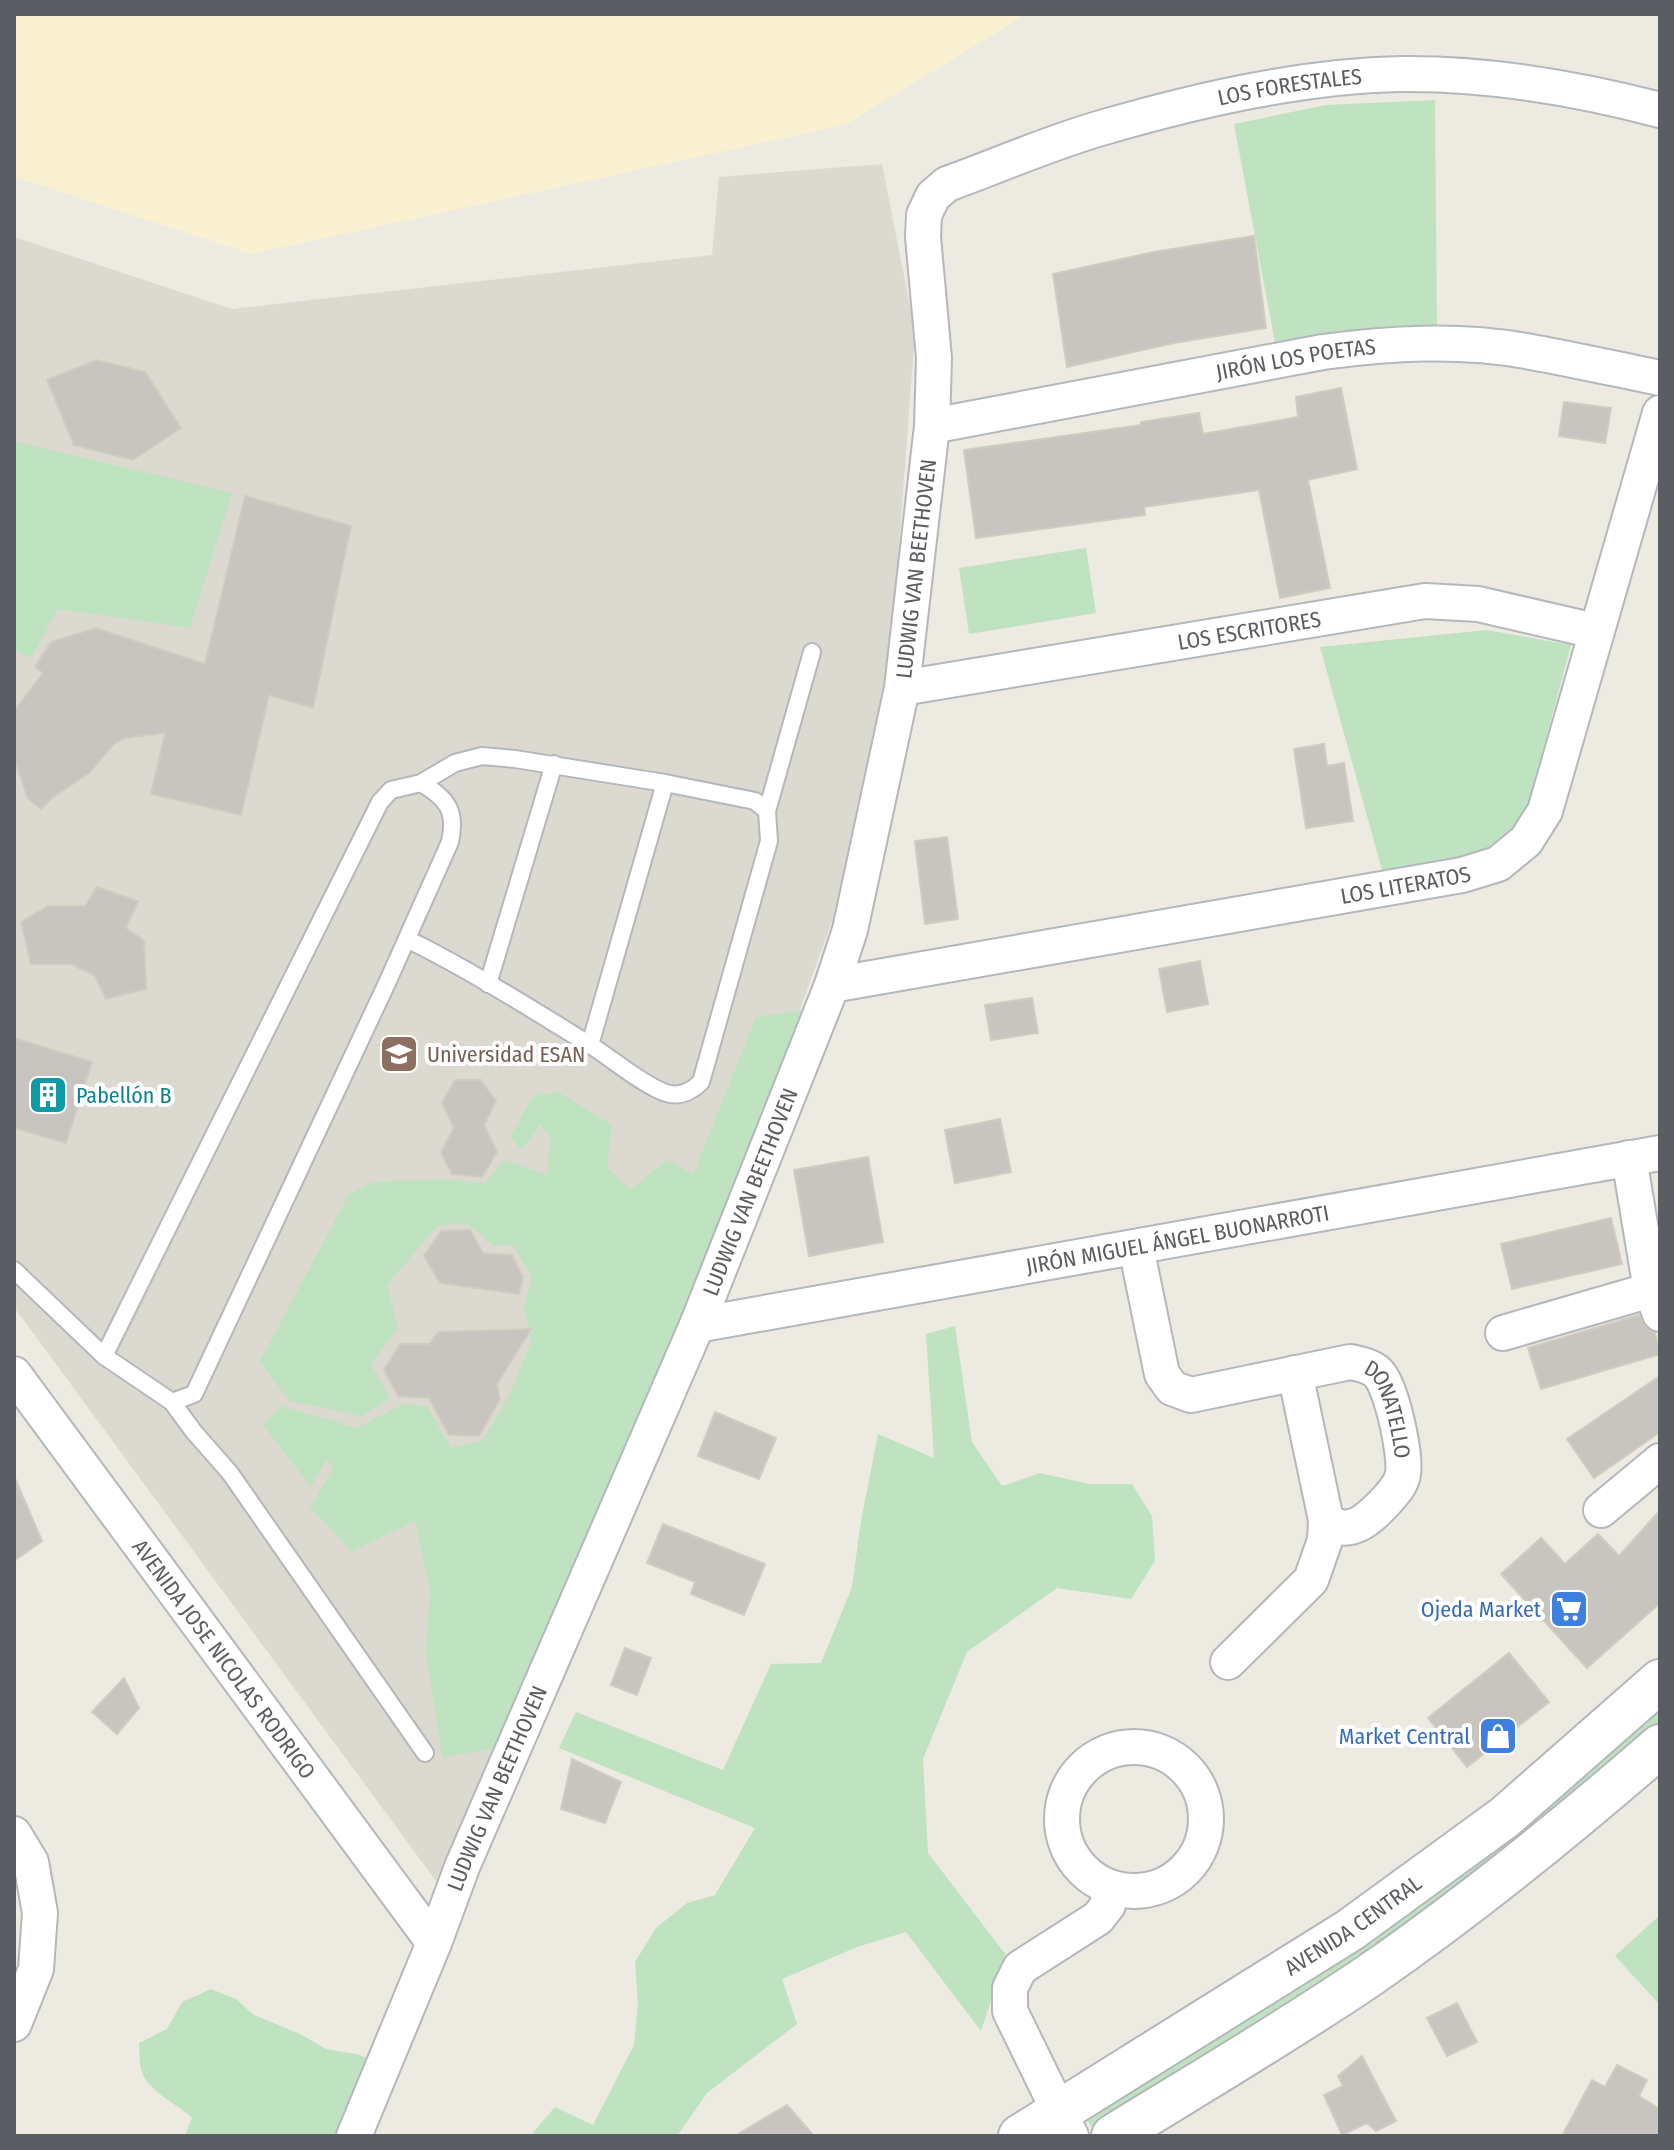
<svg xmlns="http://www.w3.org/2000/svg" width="1674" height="2150" viewBox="0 0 1674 2150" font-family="'Fira Sans Condensed',sans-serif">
  <rect width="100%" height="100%" fill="#eceae1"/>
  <path fill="#dcd9d0" d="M 882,164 L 915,332 L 891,652 L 834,916 L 733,1193 L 436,1881 L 14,1307 L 14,237 L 232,309 L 712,255 L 719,177 Z"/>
  <path fill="#bfe3c0" d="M 1435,100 L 1437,325 L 1276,348 L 1234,124 L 1326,105 Z
    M 14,441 L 232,493 L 190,628 L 58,609 L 31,658 L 14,650 Z
    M 1086,548 L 1096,613 L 969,634 L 959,568 Z
    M 1487,630 L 1571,645 L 1522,828 L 1484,856 L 1382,870 L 1320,647 Z
    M 808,1009 L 501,1748 L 442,1757 L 426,1653 L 430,1590 L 415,1521 L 352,1551 L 310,1508 L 333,1468 L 326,1459 L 311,1487 L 263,1425 L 281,1406 L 357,1428 L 403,1404 L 427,1406 L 451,1448 L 483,1440 L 509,1396 L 531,1342 L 524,1306 L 532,1277 L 513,1245 L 493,1245 L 466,1223 L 437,1226 L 387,1285 L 398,1328 L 371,1364 L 390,1399 L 362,1416 L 289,1401 L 260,1361 L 349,1194 L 373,1182 L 441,1179 L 485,1183 L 504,1160 L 547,1175 L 550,1137 L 540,1124 L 522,1150 L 510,1137 L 533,1096 L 558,1092 L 612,1125 L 607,1168 L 631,1189 L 667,1160 L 693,1174 L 756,1017 Z
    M 955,1326 L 972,1442 L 1002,1486 L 1040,1473 L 1089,1484 L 1132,1484 L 1152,1516 L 1155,1561 L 1131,1599 L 1057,1588 L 967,1652 L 923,1759 L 928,1853 L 1006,1955 L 981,2031 L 906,1932 L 857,1947 L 782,1979 L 797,2024 L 707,2093 L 677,2136 L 530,2136 L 555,2107 L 593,2125 L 634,2045 L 638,2004 L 635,1962 L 656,1928 L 687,1903 L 715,1895 L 755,1828 L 559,1748 L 576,1712 L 723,1770 L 771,1664 L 821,1663 L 852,1587 L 861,1521 L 878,1434 L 934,1458 L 926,1334 Z
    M 1660,1700 L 1660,1732 L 1433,1915 L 1098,2135 L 1083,2115 Z
    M 1660,1915 L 1660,2005 L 1615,1956 Z
    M 211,1989 L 236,1999 L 254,2015 L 300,2034 L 326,2049 L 356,2054 L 378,2062 L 347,2136 L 185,2136 L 192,2118 C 177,2103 146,2091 141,2069 C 139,2061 140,2052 139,2043 L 167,2029 L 182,2002 Z"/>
  <path fill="#f8f0d1" d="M 14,14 L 1027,14 L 845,125 L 252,254 L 14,177 Z"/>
  <path fill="#c8c4bf" stroke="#d0ccc0" stroke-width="2" d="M 1254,236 L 1266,328 L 1174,343 L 1067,367 L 1053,274 L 1154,252 Z
    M 96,360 L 145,372 L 181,428 L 133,460 L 74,445 L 47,380 Z
    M 1341,388 L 1357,469 L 1308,480 L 1330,588 L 1280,598 L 1259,490 L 1144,507 L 1145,515 L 976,538 L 964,450 L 1141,425 L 1141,422 L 1199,413 L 1203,434 L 1298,417 L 1296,397 Z
    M 1564,402 L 1611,408 L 1605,443 L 1559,436 Z
    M 245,496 L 351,526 L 313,708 L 269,695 L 241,815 L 151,794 L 165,733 L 125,738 L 114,744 L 89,773 L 52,798 L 41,809 L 28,799 L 14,757 L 14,711 L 43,673 L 35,667 L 51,642 L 96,628 L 205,664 Z
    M 1324,744 L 1327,766 L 1344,763 L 1353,821 L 1306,828 L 1294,749 Z
    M 947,837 L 958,919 L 925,924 L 915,841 Z
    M 97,887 L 138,901 L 126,928 L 144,941 L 146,989 L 106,999 L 95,976 L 71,964 L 31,964 L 21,922 L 48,906 L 85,906 Z
    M 1200,961 L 1208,1004 L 1167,1012 L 1159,969 Z
    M 1032,998 L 1038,1033 L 991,1040 L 985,1005 Z
    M 14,1038 L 92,1062 L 66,1143 L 14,1128 Z
    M 455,1080 L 481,1080 L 496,1101 L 484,1125 L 497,1152 L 482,1177 L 452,1174 L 441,1152 L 454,1128 L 442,1103 Z
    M 1000,1119 L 1011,1172 L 955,1183 L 945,1130 Z
    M 868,1157 L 883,1242 L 809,1256 L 794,1170 Z
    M 1611,1218 L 1622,1264 L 1512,1289 L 1501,1244 Z
    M 470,1230 L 483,1253 L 512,1255 L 523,1277 L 519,1294 L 440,1283 L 424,1256 L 441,1231 Z
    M 1639,1315 L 1647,1329 L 1655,1333 L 1660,1354 L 1541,1389 L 1528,1348 Z
    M 531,1329 L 497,1384 L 500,1399 L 479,1436 L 449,1435 L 429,1398 L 398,1396 L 384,1370 L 400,1344 L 429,1344 L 438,1332 Z
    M 1660,1376 L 1660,1432 L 1594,1478 L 1567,1439 Z
    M 715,1412 L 776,1438 L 759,1479 L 698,1456 Z
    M 14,1476 L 42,1541 L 14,1561 Z
    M 1660,1510 L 1660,1603 L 1587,1668 L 1501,1574 L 1541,1538 L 1565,1564 L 1598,1534 L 1619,1556 Z
    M 663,1524 L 765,1564 L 744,1615 L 691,1594 L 695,1582 L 647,1563 Z
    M 625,1648 L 651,1658 L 637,1695 L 611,1685 Z
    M 1509,1653 L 1549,1702 L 1467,1767 L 1428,1718 Z
    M 124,1678 L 139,1708 L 117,1734 L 92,1712 Z
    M 572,1759 L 621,1782 L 605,1823 L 561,1809 Z
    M 1457,2003 L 1477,2042 L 1447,2056 L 1427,2018 Z
    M 1362,2056 L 1396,2121 L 1376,2131 L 1367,2123 L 1342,2135 L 1324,2095 L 1343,2086 L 1338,2076 Z
    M 1617,2065 L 1647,2080 L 1639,2096 L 1660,2109 L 1660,2136 L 1562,2136 L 1592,2080 L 1605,2087 Z
    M 787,2105 L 814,2136 L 735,2136 Z"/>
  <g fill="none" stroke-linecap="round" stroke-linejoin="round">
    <g stroke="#b4b7bb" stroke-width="20">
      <path id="service" d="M 421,783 L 455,763 L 482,756 L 515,759 L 665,783 L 755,801 L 767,811
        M 407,939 C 470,970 530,1008 590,1045 C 613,1059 637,1081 663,1092 C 678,1098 691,1092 701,1082 L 769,841 L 767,811 L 812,652
        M 488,984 L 554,764
        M 590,1045 L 665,783
        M 14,1270 L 104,1356 L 172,1402 L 194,1432 L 230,1473 L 425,1753
        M 104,1356 L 380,802 L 391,790 L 421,783 C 447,798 457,811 450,842 L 387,983 L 194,1394 L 172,1402"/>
    </g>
    <g stroke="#b4b7bb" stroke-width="38">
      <g id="minor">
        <path id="s1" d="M 932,426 L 1323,352 C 1390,343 1458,339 1526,351 C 1571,359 1615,369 1660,378"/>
        <path id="s2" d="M 902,688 L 1425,601 L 1478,604 L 1595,631"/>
        <path id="s3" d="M 832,985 L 1462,875 L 1498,864 L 1526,841 L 1545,811 L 1660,413"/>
        <path d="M 1629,1158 L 1651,1290 L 1660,1314"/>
        <path id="s4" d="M 1136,1247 L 1162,1374 L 1172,1388 L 1191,1395 L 1350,1362 C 1360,1364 1371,1366 1378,1373 C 1392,1387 1406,1455 1403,1474 C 1401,1485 1394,1492 1387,1500 C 1370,1518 1350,1539 1326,1520"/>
        <path id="s5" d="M 697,1325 L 1660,1153"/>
        <path d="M 1503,1333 L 1651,1290"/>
        <path id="s6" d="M 14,1374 L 434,1943"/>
        <path d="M 1601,1510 L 1660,1461"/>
        <path d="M 1228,1662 L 1311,1580 L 1325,1540 L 1326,1520 L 1295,1373"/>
        <circle cx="1134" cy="1819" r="72"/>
        <path d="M 14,1834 L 31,1862 L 40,1913 L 36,1969 L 14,2024"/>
        <path id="s7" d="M 354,2136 L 434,1943 L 462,1867 L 697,1325 L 832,985 L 850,930 L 902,688 L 932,426 L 934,358 L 923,237 L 924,215 L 933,196 L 947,184 C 1000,165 1053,141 1108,126 C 1202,99 1303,76 1401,74 C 1488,73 1576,88 1660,110"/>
        <path d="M 1071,2136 L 1010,2011 L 1010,1988 L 1020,1968 L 1098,1918 L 1108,1905 L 1108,1887"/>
      </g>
    </g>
    <g stroke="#b4b7bb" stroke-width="46">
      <g id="tertiary">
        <path id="s8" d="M 1020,2136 L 1350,1930 L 1505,1817 L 1660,1681"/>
        <path d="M 1113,2136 C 1199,2083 1286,2032 1370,1975 C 1471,1905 1567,1827 1660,1746"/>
      </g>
    </g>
    <use href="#service" stroke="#fff" stroke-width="16"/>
    <use href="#minor" stroke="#fff" stroke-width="34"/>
    <use href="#tertiary" stroke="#fff" stroke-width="42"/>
  </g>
  <defs>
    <g id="university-square" transform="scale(2)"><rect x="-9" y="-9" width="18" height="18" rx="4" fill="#8d6e63" stroke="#fff"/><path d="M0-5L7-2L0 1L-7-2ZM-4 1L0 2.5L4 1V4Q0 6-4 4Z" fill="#fff"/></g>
    <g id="building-square" transform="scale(2)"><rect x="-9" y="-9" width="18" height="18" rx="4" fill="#0f9aa8" stroke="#fff"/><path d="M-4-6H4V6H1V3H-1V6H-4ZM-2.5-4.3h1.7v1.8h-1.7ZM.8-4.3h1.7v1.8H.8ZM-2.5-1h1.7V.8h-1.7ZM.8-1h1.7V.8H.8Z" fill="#fff"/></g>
    <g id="supermarket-square" transform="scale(2)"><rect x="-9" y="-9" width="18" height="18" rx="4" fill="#3f7fe0" stroke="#fff"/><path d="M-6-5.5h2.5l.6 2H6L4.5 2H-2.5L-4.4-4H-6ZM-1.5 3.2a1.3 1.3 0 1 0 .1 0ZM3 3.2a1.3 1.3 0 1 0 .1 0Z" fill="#fff"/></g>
    <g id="shop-square" transform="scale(2)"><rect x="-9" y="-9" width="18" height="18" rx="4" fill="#3f7fe0" stroke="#fff"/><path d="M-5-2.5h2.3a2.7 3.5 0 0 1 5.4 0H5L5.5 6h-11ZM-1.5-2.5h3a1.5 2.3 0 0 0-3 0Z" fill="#fff"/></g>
  </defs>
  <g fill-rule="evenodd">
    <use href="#university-square" x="399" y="1054"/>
    <use href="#building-square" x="48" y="1095"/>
    <use href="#supermarket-square" x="1569" y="1609"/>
    <use href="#shop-square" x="1498" y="1736"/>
  </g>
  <g text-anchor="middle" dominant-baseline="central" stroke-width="8" stroke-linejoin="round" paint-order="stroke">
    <g font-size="22" fill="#5a5d62" stroke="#fff">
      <text stroke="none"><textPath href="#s7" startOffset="2424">LOS FORESTALES</textPath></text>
      <text stroke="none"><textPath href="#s1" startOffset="370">JIRÓN LOS POETAS</textPath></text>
      <text stroke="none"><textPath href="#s7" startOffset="1672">LUDWIG VAN BEETHOVEN</textPath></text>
      <text stroke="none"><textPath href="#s2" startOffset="352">LOS ESCRITORES</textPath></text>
      <text stroke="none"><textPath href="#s3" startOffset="582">LOS LITERATOS</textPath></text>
      <text stroke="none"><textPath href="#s7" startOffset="1024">LUDWIG VAN BEETHOVEN</textPath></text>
      <text stroke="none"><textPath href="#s5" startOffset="488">JIRÓN MIGUEL ÁNGEL BUONARROTI</textPath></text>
      <text stroke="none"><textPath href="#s4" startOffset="398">DONATELLO</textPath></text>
      <text stroke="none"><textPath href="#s6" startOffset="354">AVENIDA JOSE NICOLAS RODRIGO</textPath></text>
      <text stroke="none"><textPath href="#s7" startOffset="376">LUDWIG VAN BEETHOVEN</textPath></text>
      <text stroke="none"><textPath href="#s8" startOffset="394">AVENIDA CENTRAL</textPath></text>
    </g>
    <g font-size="22" fill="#785e54" stroke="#fff" text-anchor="start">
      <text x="427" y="1054">Universidad ESAN</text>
    </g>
    <g font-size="22" fill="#0d838f" stroke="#fff" text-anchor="start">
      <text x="76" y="1095">Pabellón B</text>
    </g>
    <g font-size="22" fill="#366cbe" stroke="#fff" text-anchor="end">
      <text x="1541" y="1609">Ojeda Market</text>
      <text x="1470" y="1736">Market Central</text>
    </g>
  </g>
  <rect width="1674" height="2150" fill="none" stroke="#5a5d62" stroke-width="32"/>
</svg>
